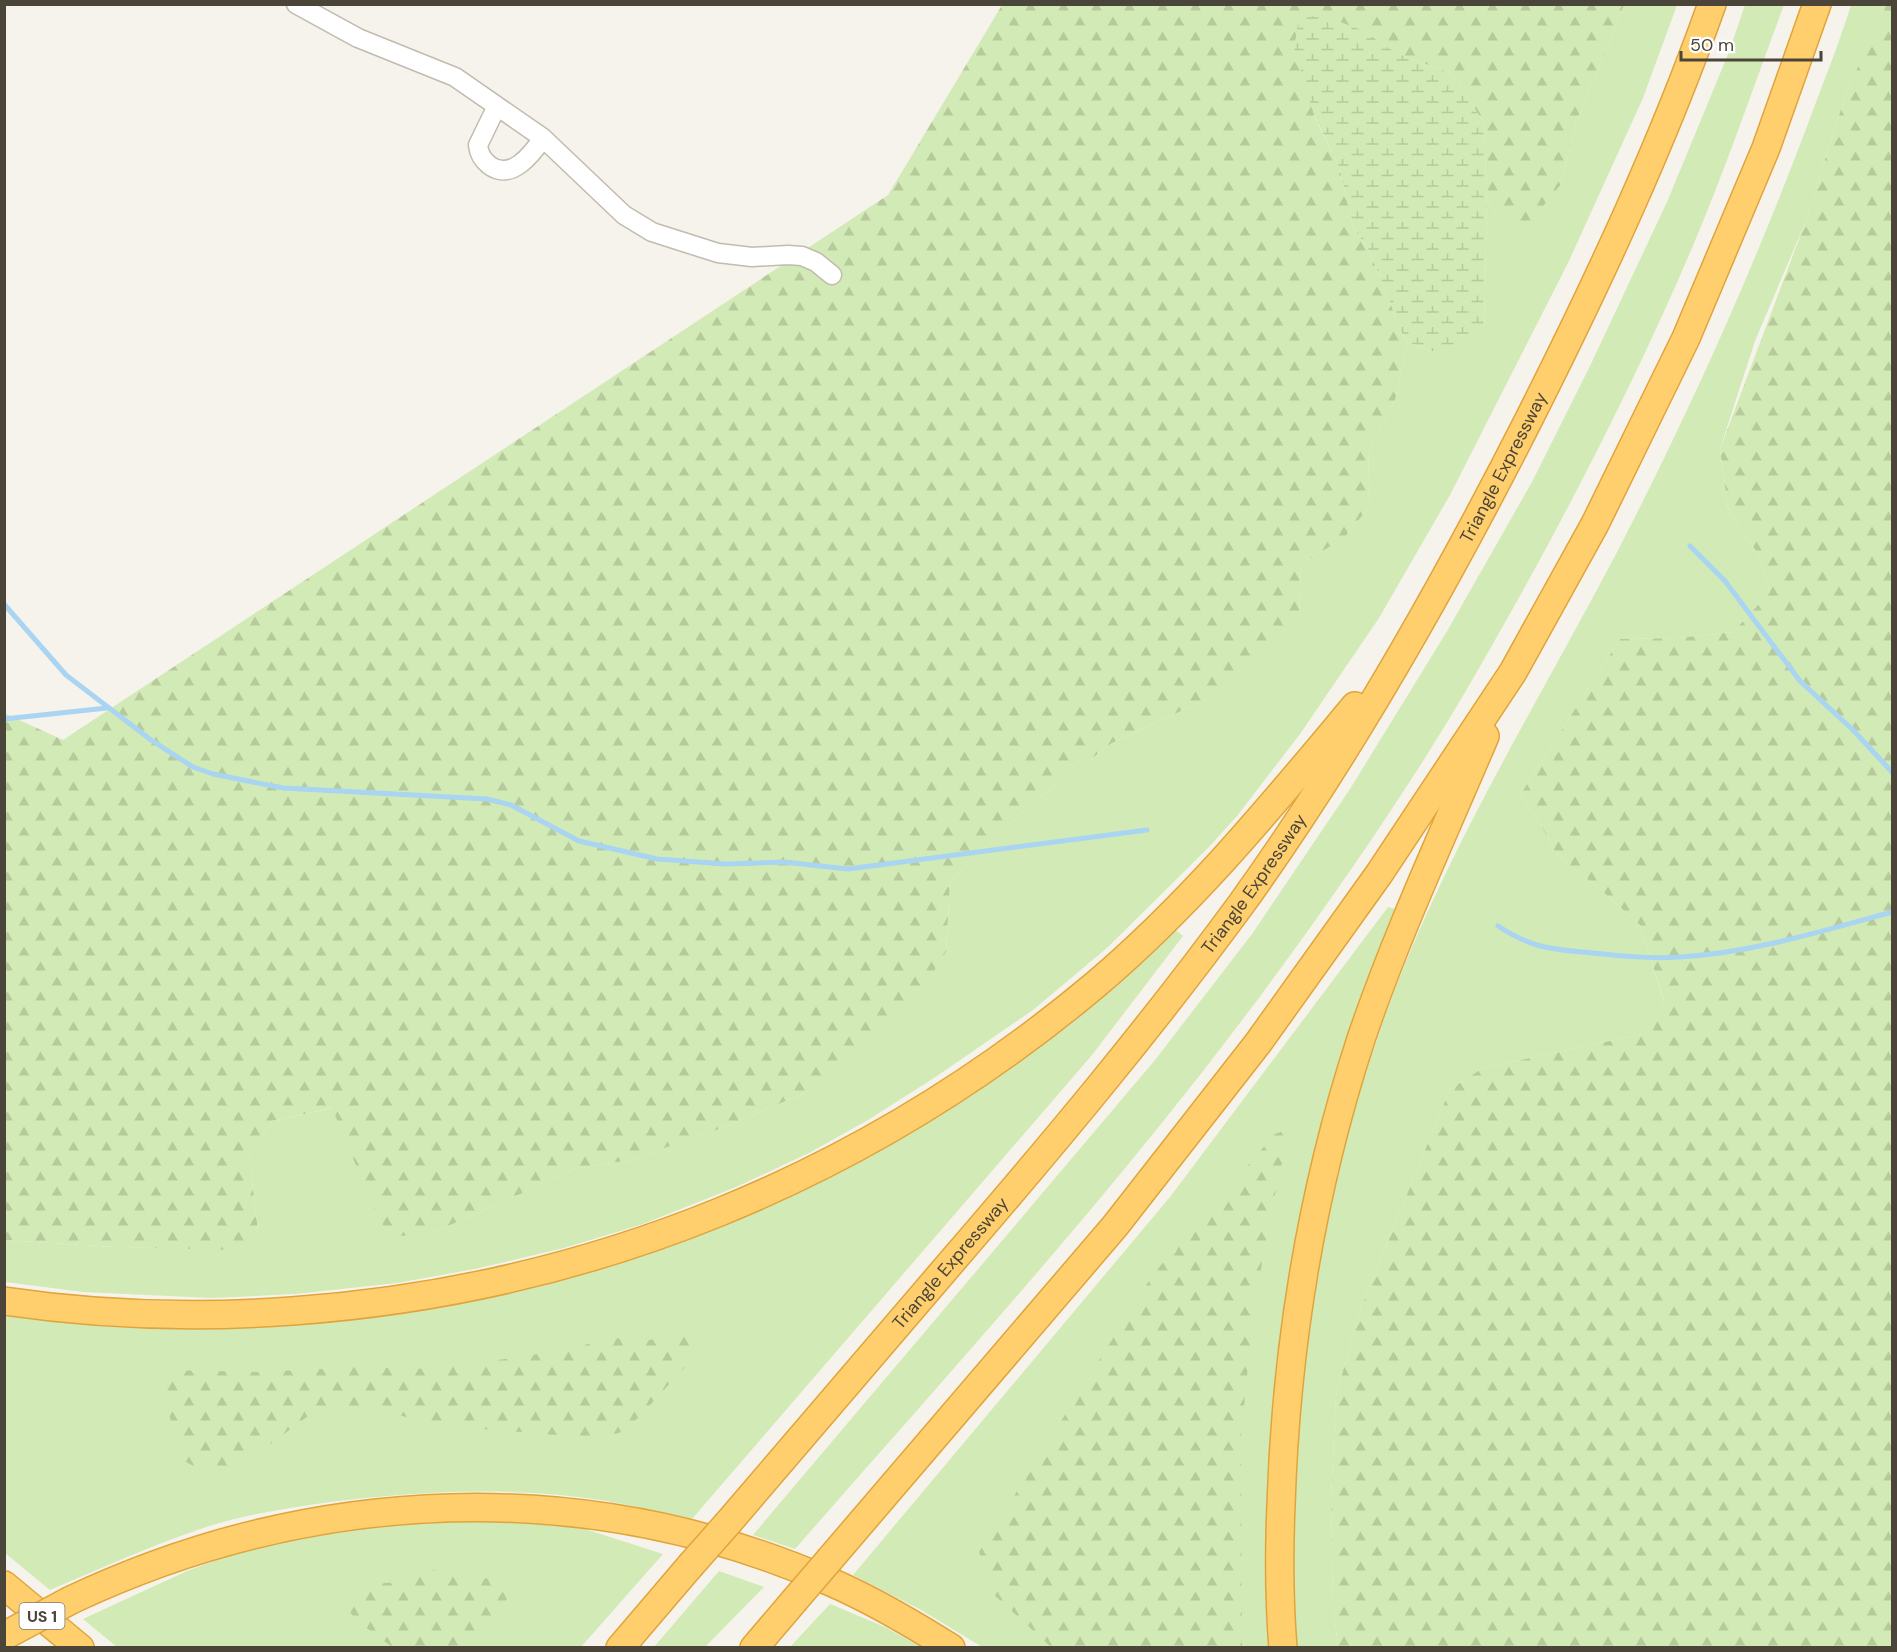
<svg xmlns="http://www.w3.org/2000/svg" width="1897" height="1652" viewBox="0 0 1897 1652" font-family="'DM Sans',sans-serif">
  <defs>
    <pattern id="forest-firs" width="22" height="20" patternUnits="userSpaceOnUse" patternTransform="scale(1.5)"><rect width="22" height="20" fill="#d2eab5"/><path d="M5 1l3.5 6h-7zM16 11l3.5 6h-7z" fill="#b6ca9c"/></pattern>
    <pattern id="wetland-marsh" width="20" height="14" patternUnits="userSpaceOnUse" patternTransform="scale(1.5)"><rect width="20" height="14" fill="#d2eab5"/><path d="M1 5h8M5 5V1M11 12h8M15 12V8" fill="none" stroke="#b6ca9c"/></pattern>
  </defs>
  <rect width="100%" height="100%" fill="#f6f3ec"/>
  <path fill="#d2eab5" d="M 1624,5 L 1677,5 L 1643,98 L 1568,263 L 1450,495 L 1379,618 L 1300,734 L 1237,816 L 1209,847 L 1108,947 L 1033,1010 L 937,1076 L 868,1120 L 809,1153 L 736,1187 L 643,1224 L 564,1248 L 475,1269 L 397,1283 L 296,1294 L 212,1298 L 83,1292 L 5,1282 L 4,1240 L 115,1247 L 240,1249 L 258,1231 L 249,1155 L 272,1121 L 333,1108 L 377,1215 L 432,1233 L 514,1197 L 573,1169 L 630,1160 L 728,1126 L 804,1093 L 946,953 L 950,883 L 1024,810 L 1112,743 L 1207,699 L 1299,611 L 1301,564 L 1344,538 L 1370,506 L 1368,452 L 1395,400 L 1408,342 L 1431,351 L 1484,332 L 1487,200 L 1497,217 L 1561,184 L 1576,123 Z
    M 1745,5 L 1784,5 C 1754,85 1726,168 1692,248 C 1646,356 1593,462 1537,565 C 1501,630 1465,695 1425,758 C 1342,888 1250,1014 1153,1134 C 1038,1276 915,1412 795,1549 L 753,1535 L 1155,1060 L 1252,934 L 1350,789 L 1446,633 L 1532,482 L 1590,366 L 1667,202 L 1729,52 Z
    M 1851,5 L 1887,5 L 1846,93 L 1805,223 L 1755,341 L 1720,449 L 1728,509 L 1756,551 L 1770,592 L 1733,632 L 1677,638 L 1620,639 L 1520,795 L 1537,818 L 1557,855 L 1601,890 L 1640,925 L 1664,1002 L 1652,1032 L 1483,1068 L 1450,1089 L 1361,1307 L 1336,1396 L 1331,1499 L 1333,1604 L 1338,1647 L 1296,1648 C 1287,1492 1300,1335 1333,1182 C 1338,1159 1346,1137 1353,1115 C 1368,1064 1385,1013 1405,964 C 1463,823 1544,691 1615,556 C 1687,417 1751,275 1806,129 C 1821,88 1838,47 1851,5 Z
    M 1388,907 L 1399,910 L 1319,1146 L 1273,1647 L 982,1647 L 923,1611 L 853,1575 L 1170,1197 Z
    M 1173,928 L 1183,936 L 1092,1055 L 692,1519 C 664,1513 635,1506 607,1501 C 516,1486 421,1491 330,1502 C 289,1508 246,1514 206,1527 C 153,1545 101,1568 50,1590 L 5,1553 L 5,1310 L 395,1311 L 862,1158 L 934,1118 L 1069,1025 Z
    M 455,1521 L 523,1522 L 585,1529 L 663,1554 L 581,1647 L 117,1647 L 83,1619 L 187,1571 L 246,1549 L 306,1536 L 372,1527 Z
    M 719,1571 L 764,1587 L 705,1647 L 654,1647 Z
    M 830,1604 L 885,1627 L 921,1647 L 790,1647 Z"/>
  <path fill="url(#forest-firs)" d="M 1887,4 L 1892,5 L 1892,1647 L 1338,1647 L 1333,1604 L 1331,1499 L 1336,1396 L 1361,1307 L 1450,1089 L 1483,1068 L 1652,1032 L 1664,1001 L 1640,925 L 1601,890 L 1557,855 L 1537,818 L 1520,795 L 1620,639 L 1677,638 L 1733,632 L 1770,592 L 1756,551 L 1728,509 L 1720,449 L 1805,223 L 1846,93 Z
    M 1002,5 L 1624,5 L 1576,123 L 1561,184 L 1527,226 L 1497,217 L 1487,200 L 1484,123 L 1452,74 L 1396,53 L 1364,31 L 1314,116 L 1340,169 L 1353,227 L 1369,250 L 1391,304 L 1398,327 L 1408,342 L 1395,400 L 1368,452 L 1370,506 L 1344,538 L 1301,564 L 1299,611 L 1257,657 L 1207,699 L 1112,743 L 1024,810 L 950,883 L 946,952 L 913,1004 L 861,1053 L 804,1093 L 728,1126 L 630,1160 L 573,1169 L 514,1197 L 432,1233 L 390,1237 L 377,1215 L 332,1108 L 272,1121 L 249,1155 L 258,1231 L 240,1250 L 115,1247 L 5,1240 L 4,713 L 63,740 L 888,195 Z
    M 1284,1131 L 1285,1150 L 1270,1217 L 1253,1315 L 1241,1437 L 1242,1647 L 1051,1647 L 993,1594 L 979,1552 L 1154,1273 L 1275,1134 Z
    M 681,1335 L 694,1344 L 695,1356 L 638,1418 L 619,1433 L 593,1438 L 433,1425 L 399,1415 L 358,1409 L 308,1416 L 272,1443 L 237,1463 L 209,1474 L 184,1461 L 159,1384 L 162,1370 L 262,1372 L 358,1367 L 412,1369 L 452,1367 L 577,1348 L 607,1337 L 643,1341 Z
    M 431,1570 L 490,1579 L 502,1584 L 507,1599 L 495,1620 L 475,1647 L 392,1647 L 356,1620 L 344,1604 C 358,1580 371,1586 394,1582 C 406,1580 419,1574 431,1570 Z"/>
  <path fill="url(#wetland-marsh)" d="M 1322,15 L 1364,31 L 1396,53 L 1452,74 L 1484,123 L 1487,200 L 1484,332 L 1452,351 L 1431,351 L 1408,342 L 1398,327 L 1391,304 L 1369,250 L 1353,227 L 1340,169 L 1314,115 L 1294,48 L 1298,24 L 1307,17 Z"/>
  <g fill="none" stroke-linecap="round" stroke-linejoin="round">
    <path stroke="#a9d4f2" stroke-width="5" d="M 1690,546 L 1725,581 L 1800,681 L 1853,730 L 1892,772
      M 4,604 L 66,675 L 151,740 L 193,767 L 213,774 L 283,788 L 487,799 L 511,805 L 579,841 L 657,859 L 726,864 L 784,862 L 848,869 L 1147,830
      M 4,719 L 107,708
      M 1498,926 C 1533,949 1552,949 1592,953 C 1621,956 1650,959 1679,957 C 1751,953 1823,931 1892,912"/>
    <g stroke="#c2bbae" stroke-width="21">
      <path id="minor" d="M 296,4 L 358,38 L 455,77 L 543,138 L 624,215 L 652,232 L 718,253 L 752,257 L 788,255 L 802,256 L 816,262 L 832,275
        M 497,106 L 478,145 C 479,154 482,159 489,165 C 511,182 532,154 543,138"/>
    </g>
    <g stroke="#e0a43c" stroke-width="30">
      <g id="highway">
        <path d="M 4,1301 C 99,1315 197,1318 292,1311 C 590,1290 866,1177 1095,985 C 1193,902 1273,804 1355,706"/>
        <path id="s1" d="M 728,1523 C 803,1435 879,1347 954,1259 C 1054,1143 1152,1026 1242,903 C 1352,750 1446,583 1531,415 C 1598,282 1662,145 1712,4"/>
        <path d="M 830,1559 L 1115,1226 L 1258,1043 L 1379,874 L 1513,672 L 1595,524 L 1686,338 L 1766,148 L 1817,4"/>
        <path d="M 4,1585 L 80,1648"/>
        <path d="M 71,1600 C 313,1486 586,1474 833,1583 C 874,1601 913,1624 951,1648"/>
        <path d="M 620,1648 L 690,1566"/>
        <path d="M 754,1648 L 794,1601"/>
        <path d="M 1283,1648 C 1279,1600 1279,1553 1281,1505 C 1286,1348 1312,1189 1361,1039 C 1396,936 1442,837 1485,736"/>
      </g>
    </g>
    <use href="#minor" stroke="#fff" stroke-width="18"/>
    <use href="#highway" stroke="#ffcf6e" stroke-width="27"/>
    <g stroke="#e0a43c" stroke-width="30" stroke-linecap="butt">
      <path id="highway-bridge" d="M 690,1566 L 728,1523
        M 794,1601 L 830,1559
        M 4,1636 L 71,1600"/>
    </g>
    <use href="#highway-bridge" stroke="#ffcf6e" stroke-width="27"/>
  </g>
  <g text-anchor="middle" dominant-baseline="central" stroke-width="5" stroke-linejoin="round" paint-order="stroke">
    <rect fill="#fff" stroke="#817c74" stroke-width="1.5" x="19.5" y="1603" width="45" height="26" rx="4.5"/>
    <g font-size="16" font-weight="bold" fill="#4b4439">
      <text x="42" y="1616">US 1</text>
    </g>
    <g font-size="18" fill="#4b4439" stroke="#fff">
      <text stroke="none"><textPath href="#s1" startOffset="1314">Triangle Expressway</textPath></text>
      <text stroke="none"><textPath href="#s1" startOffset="828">Triangle Expressway</textPath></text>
      <text stroke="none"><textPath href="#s1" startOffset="342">Triangle Expressway</textPath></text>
    </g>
  </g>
  <rect width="1897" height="1652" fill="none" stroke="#4b4439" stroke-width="12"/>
  <path d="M1681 51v9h140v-9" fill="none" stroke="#4b4439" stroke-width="3"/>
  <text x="1690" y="51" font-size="18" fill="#4b4439" stroke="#ffffff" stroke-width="4.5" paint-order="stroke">50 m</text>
</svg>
